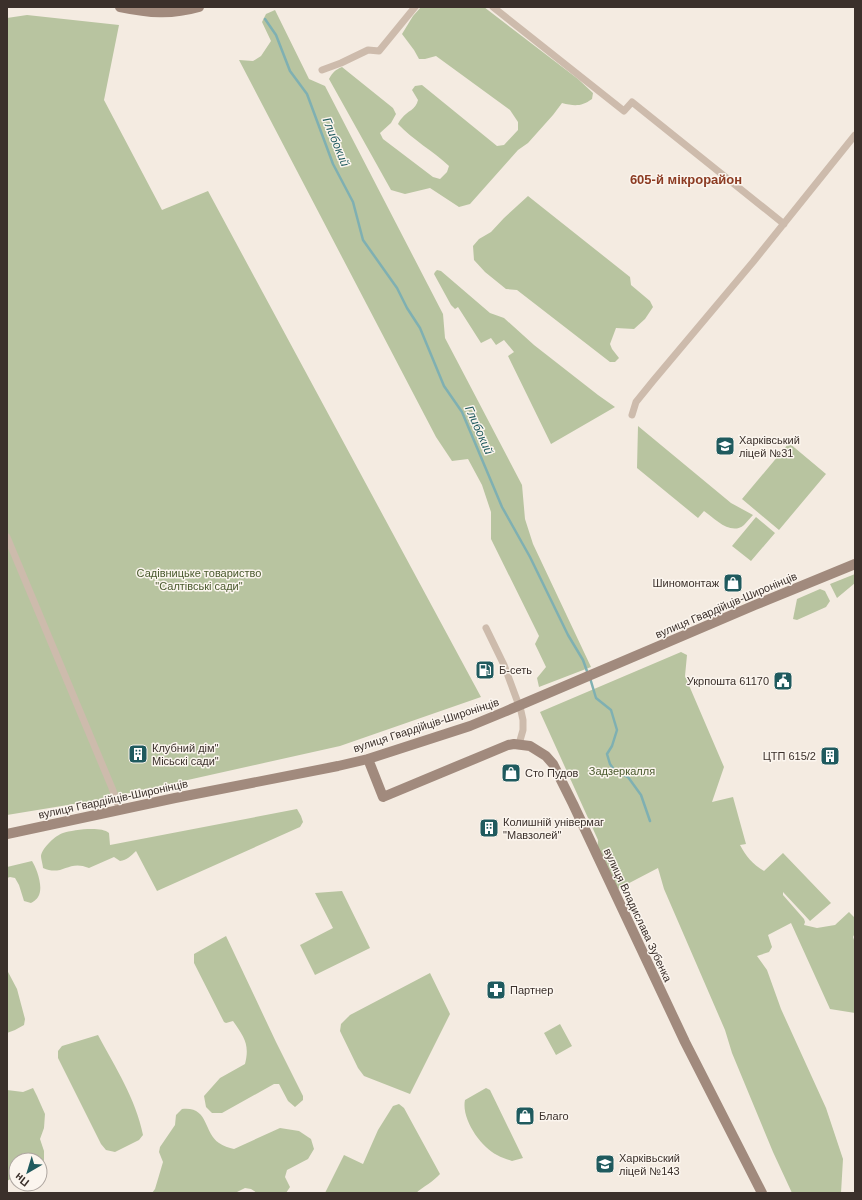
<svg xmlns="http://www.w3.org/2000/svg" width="862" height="1200" viewBox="0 0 862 1200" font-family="Arial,sans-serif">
  <rect width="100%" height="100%" fill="#f4ebe1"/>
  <path fill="#b8c4a0" d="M 421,7 L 484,7 L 578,79 L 593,93 L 592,99 C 581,107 574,106 562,103 L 553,115 L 528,143 L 518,150 L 470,204 L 459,207 L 430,188 L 405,194 L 391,190 L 329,79 C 333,72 335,70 342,67 L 393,108 L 396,114 L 391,123 L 380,133 L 383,139 L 433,177 L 440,179 L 447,172 L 449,166 C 433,151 413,140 398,124 C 399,122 400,120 402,118 C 407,111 416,110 418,100 L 412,90 L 415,86 L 422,85 L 497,146 L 504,145 L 518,130 L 518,122 L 510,110 L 436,56 L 425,59 L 419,59 L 414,50 L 402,34 L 413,16 Z
    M 275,10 L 309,79 L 325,86 L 443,314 L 445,338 L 522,485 L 525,519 L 533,544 L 591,667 L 539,687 L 537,678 L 546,667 L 535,644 L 539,636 L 491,539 L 491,512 L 482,485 L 468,459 L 452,461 L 436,437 L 239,60 L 253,61 L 261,56 L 271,41 L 262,22 L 266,14 Z
    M 27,15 L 119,25 L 104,100 L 162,210 L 208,191 L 481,697 L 340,746 L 98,800 L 7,815 L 7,18 Z
    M 528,196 L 630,277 L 631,285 L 650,301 L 653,307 L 645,319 L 634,329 L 616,328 L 610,344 L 612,349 L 619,358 L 615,362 L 610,362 L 517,290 L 506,289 L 485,272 L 474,260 L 473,246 L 479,239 L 491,232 L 504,218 Z
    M 437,270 L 441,271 L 490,313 L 504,318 L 534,345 L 598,395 L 615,407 L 551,444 L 508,356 L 514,352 L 504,340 L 496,345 L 491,338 L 481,343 L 458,307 L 455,309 L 451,305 L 434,274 L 435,272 Z
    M 638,426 L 731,503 L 753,515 C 750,518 747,522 744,525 C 731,536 715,519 704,511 L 698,518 L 637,468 Z
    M 789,443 L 826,474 L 779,530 L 742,499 Z
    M 756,517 L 775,533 L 751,561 L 732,546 Z
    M 855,574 L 855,583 L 837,598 L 830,584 Z
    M 820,589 L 825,591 L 830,601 L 826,607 L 797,620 L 793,619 L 797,599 Z
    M 681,652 L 687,655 L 685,676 L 724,767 L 712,802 L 733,797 L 746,844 L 740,845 C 746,856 752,864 764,871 L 783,853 L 831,903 L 810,921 L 783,892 L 783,895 L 804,919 L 805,922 L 804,925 L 817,928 L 835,925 L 849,912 L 855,918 L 855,933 L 853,937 L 855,943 L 855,1013 L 830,1009 L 791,923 L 768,935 L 772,947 L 769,952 L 757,956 L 767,970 L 781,1009 L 826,1108 L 843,1159 L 841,1193 L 792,1193 L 773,1152 L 732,1053 L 725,1030 L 664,889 L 658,868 L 614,891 L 597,855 L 598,840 L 540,712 Z
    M 297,809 L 301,816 L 303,822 L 300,827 L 157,891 L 136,851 C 131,856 127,860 120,861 L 114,857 L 89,868 C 68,859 63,877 43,868 C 43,865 41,859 41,856 C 42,848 56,835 63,833 C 73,830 101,826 109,833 L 110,845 Z
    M 32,861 C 37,869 44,888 38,897 C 37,899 33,902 31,903 L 24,901 L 19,885 L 15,878 L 10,877 L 7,878 L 7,867 Z
    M 342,891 L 370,948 L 315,975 L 300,945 L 333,928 L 315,893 Z
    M 226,936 L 276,1042 L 303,1096 L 303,1100 L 295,1107 L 288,1101 L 279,1084 L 274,1084 L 222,1113 L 212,1113 L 206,1107 L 204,1096 L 220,1078 L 245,1064 C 250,1044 244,1037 233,1021 L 226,1023 L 224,1022 L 194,963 L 194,954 Z
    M 7,970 L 17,989 L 25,1019 L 24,1025 L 15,1030 L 7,1033 Z
    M 430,973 L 450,1014 L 410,1094 L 364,1076 L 358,1068 L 340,1031 L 341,1024 L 350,1015 Z
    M 560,1024 L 572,1046 L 556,1055 L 544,1033 Z
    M 98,1035 C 115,1067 136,1099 143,1135 L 139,1140 L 115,1152 L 106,1150 L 101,1144 L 58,1058 L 58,1051 L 62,1046 Z
    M 33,1088 L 37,1096 L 45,1114 L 44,1128 L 40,1139 L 44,1151 L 44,1161 L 40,1163 L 40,1160 L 16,1160 L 16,1176 L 7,1181 L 7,1090 L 23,1092 Z
    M 486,1088 L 490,1090 L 523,1158 L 512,1161 C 507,1159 502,1158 497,1155 C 481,1147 461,1119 465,1100 Z
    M 399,1104 L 404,1108 L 440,1174 C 433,1182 424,1186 416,1193 L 325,1193 L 344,1155 L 363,1164 L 378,1130 L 393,1106 Z
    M 182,1109 C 209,1106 203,1132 219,1143 C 223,1146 229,1148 234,1149 L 280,1128 L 299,1131 L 311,1139 L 314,1149 L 308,1159 L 287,1170 L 285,1177 L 290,1187 L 286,1193 L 257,1193 L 251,1189 L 245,1188 L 235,1193 L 152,1193 L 155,1189 L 163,1162 L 159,1152 L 160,1147 L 175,1125 L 176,1115 Z"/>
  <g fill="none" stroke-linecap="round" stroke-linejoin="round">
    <path stroke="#7fb0b2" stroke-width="2.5" d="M 265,19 L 276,35 L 290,71 L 307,94 L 333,164 L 353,202 L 363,240 L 397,288 L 407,308 L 420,328 L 444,386 L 462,412 L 502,507 L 530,557 L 568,635 L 583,660 L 588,674
      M 590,678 L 596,698 L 611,710 L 617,730 L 612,746 L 607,754 L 610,764 L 615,771 L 628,777 L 641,795 L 650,821"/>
    <path stroke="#cdbbac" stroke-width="7" d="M 493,7 L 624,111 L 632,102 L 784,224
      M 322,70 L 341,63 L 368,50 L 379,51 L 415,7
      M 632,415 L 636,402 L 653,381 L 753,262 L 855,135
      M 7,537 L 112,788 L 120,810
      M 486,628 L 504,665 L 521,711 L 523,720 L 523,730 L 519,744"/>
    <path stroke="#a18a7d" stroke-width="10" d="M 120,7 C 149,13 171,15 199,7
      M 368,759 L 383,797 L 508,745 L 514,744 L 530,746 L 546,756 L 553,764 L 573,804 L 685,1042 L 762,1193
      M 7,834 L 175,798 L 338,766 L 368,759 L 470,726 L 504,712 L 755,605 L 855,564"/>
  </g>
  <defs>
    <g id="school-square" transform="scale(1)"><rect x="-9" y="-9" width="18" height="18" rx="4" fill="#1f5a5e" stroke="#fbf5ee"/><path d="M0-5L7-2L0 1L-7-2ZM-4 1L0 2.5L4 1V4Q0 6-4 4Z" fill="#fff"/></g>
    <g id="shop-square" transform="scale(1)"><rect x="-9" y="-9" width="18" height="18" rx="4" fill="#1f5a5e" stroke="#fbf5ee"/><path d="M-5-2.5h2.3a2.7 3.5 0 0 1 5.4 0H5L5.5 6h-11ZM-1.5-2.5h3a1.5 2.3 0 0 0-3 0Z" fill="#fff"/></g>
    <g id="fuel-square" transform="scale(1)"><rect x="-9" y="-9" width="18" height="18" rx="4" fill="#1f5a5e" stroke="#fbf5ee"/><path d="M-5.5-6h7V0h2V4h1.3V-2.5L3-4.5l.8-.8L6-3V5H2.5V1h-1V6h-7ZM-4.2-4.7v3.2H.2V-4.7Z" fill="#fff"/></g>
    <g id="civic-square" transform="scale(1)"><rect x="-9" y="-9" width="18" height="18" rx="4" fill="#1f5a5e" stroke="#fbf5ee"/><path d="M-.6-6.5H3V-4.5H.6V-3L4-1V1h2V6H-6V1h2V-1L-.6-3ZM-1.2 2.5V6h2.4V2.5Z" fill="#fff"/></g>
    <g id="building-square" transform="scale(1)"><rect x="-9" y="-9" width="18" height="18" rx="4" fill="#1f5a5e" stroke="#fbf5ee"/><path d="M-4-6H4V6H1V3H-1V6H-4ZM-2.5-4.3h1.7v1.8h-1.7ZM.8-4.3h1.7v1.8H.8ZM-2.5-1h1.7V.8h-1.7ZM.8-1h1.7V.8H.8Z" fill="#fff"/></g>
    <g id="pharmacy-square" transform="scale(1)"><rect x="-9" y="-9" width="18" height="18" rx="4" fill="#1f5a5e" stroke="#fbf5ee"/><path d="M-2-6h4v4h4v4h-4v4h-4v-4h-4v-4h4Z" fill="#fff"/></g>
  </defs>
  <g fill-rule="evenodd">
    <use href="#school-square" x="725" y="446"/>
    <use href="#shop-square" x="733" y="583"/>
    <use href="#fuel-square" x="485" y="670"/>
    <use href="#civic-square" x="783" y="681"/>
    <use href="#building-square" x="138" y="754"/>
    <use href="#building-square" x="830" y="756"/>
    <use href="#shop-square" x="511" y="773"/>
    <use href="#building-square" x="489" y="828"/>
    <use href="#pharmacy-square" x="496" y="990"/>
    <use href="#shop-square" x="525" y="1116"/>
    <use href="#school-square" x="605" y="1164"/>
  </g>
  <g text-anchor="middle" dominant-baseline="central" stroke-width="3" stroke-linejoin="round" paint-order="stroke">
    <g font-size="11" fill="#3b302b" stroke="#fbf5ee" text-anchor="start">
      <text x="739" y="440">Харківський<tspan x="739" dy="13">ліцей №31</tspan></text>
      <text x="719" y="583" text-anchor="end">Шиномонтаж</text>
      <text x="499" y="670">Б-сеть</text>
      <text x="769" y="681" text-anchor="end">Укрпошта 61170</text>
      <text x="152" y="748">Клубний дім"<tspan x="152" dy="13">Місьскі сади"</tspan></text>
      <text x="816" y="756" text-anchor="end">ЦТП 615/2</text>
      <text x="525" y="773">Сто Пудов</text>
      <text x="503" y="822">Колишній універмаг<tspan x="503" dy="13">"Мавзолей"</tspan></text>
      <text x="510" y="990">Партнер</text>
      <text x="539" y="1116">Благо</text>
      <text x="619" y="1158">Харківьский<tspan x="619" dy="13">ліцей №143</tspan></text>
    </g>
    <g font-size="11" fill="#4a5a2e" stroke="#fbf5ee">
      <text x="199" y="573">Садівницьке товариство<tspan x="199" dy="13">"Салтівські сади"</tspan></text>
      <text x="622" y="771">Задзеркалля</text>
    </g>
    <g font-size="11" fill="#3b302b" stroke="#fbf5ee">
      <text transform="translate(726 605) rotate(-23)">вулиця Гвардійців-Широнінців</text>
      <text transform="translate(426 725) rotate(-18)">вулиця Гвардійців-Широнінців</text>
      <text transform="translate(113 799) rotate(-12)">вулиця Гвардійців-Широнінців</text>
      <text transform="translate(638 915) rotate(65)">вулиця Владислава Зубенка</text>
    </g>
    <g font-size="12" font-style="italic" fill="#1f5a5e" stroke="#fbf5ee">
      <text transform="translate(336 142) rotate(68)">Глибокий</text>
      <text transform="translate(479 430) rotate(66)">Глибокий</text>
    </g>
    <g font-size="13" font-weight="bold" fill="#8c3b22" stroke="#fbf5ee">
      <text x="686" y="179">605-й мікрорайон</text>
    </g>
  </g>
  <rect width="862" height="1200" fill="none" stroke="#3b302b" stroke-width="16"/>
  <g transform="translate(28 1172) rotate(218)"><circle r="19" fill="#fbf5ee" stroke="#aea6a0"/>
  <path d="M0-3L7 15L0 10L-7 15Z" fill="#1f5a5e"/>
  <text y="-6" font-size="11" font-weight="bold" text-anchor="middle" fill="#3b302b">Пн</text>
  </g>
</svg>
